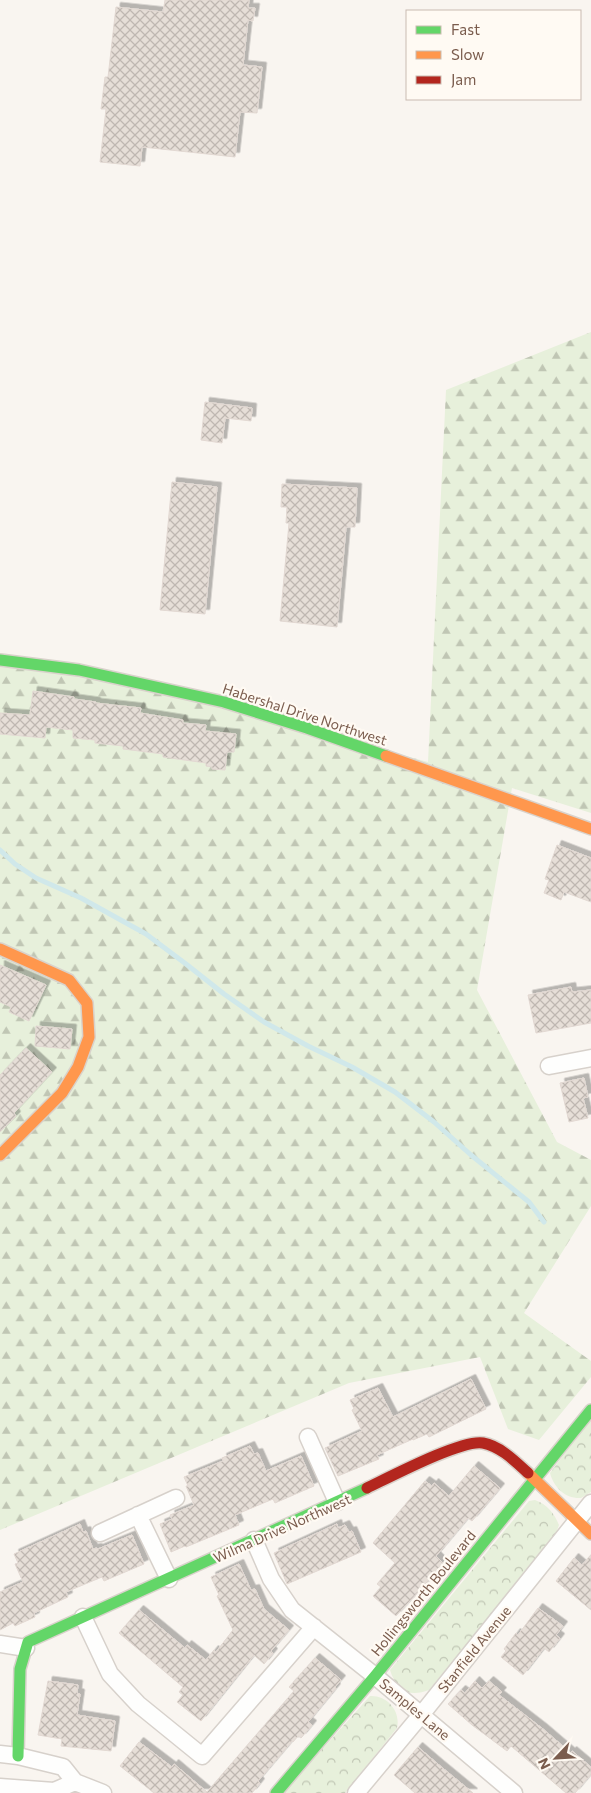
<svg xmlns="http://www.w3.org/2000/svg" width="591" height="1793" viewBox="0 0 591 1793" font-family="Commissioner,sans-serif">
  <defs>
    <pattern id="forest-firs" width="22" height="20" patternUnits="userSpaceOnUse" patternTransform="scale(1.25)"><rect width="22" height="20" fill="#e7f0db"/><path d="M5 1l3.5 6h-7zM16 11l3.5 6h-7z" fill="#c0c6b4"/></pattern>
    <pattern id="park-crowns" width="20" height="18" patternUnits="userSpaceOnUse" patternTransform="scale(1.25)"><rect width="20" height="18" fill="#e7f0db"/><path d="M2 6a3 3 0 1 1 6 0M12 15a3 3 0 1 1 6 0" fill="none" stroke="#c0c6b4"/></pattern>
    <pattern id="building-cross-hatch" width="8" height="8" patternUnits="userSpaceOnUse" patternTransform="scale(1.25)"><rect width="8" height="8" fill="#e6ded7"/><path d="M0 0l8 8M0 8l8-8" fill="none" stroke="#bfb7b1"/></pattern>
    <filter id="shadow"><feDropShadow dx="4.5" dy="-4.5" stdDeviation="0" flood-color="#0004"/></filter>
  </defs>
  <rect width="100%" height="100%" fill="#f9f5f0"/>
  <path fill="url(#forest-firs)" d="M 591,332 L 591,813 L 512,788 L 477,990 L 557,1142 L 591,1160 L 591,1206 L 524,1313 L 591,1361 L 591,1377 L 539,1440 L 508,1429 L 480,1357 L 349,1383 L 0,1530 L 0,667 L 114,676 L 428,762 L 446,390 Z"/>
  <path fill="url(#park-crowns)" d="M 591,1418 L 591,1492 L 581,1498 C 566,1499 554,1488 550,1473 Z
    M 535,1500 C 548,1505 554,1513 559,1525 L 555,1536 L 429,1690 C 409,1698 396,1690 390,1670 L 529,1501 Z
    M 370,1696 C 387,1695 401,1711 397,1728 L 345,1793 L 283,1793 Z"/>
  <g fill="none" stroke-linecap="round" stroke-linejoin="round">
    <path stroke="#d0e8ea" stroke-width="5" d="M 0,850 L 15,864 L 36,878 L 81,898 L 146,934 L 186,964 L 224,994 L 264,1022 L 308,1046 L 352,1067 L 395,1092 L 434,1122 L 471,1155 L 529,1202 L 544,1222"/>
  </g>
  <path fill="url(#building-cross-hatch)" stroke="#e2d8d2" filter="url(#shadow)" d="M 165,0 L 249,0 L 248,8 L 255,8 L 253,21 L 248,20 L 243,65 L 262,67 L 257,113 L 240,112 L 235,157 L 142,147 L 140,166 L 100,162 L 106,109 L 101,109 L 105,77 L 108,77 L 116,7 L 163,12 Z
    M 205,402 L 252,408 L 251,421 L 225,418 L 222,443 L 201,440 Z
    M 172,482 L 217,487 L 205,614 L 160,610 Z
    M 282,484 L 357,488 L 355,527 L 346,527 L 337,627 L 280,621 L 289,523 L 286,523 L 287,507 L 281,507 Z
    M 33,691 L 74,697 L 74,699 L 96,702 L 96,703 L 141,708 L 140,713 L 183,720 L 183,723 L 206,725 L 205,731 L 236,734 L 234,752 L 227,752 L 225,770 L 212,769 L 212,767 L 206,766 L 206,763 L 163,757 L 163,754 L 123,749 L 123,746 L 95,743 L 95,740 L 73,738 L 73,730 L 46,727 L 45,738 L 0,734 L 0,713 L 30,715 Z
    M 557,845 L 591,858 L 591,902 L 564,892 L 561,900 L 544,893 L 549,880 L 545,879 Z
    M 0,965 L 46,985 L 29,1021 L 9,1012 L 11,1007 L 0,1002 Z
    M 571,987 L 572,992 L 591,990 L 591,1023 L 536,1033 L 528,995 Z
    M 36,1026 L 72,1029 L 70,1049 L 35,1046 Z
    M 26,1048 L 52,1072 L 14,1113 L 16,1116 L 0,1132 L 0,1075 Z
    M 584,1078 L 588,1097 L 583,1098 L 588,1118 L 569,1122 L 560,1083 Z
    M 471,1379 L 486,1409 L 429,1437 L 427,1434 L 413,1440 L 413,1439 L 377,1455 L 379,1459 L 338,1476 L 325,1448 L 362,1431 L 352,1410 L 354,1409 L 350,1400 L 378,1388 L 393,1417 Z
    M 250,1446 L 254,1454 L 258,1453 L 266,1471 L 301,1456 L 314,1486 L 275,1503 L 273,1499 L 235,1515 L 239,1525 L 186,1547 L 185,1546 L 171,1552 L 160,1524 L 172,1519 L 170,1515 L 194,1505 L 186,1486 L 188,1486 L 184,1477 L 223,1461 L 222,1458 Z
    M 474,1466 L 500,1488 L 472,1521 L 468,1518 L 436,1556 L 444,1564 L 396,1616 L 373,1596 L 381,1587 L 377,1584 L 395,1563 L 373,1543 L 425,1481 L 432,1486 L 434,1483 L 449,1496 Z
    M 80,1524 L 83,1532 L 86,1531 L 93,1549 L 97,1548 L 98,1549 L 132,1535 L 144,1564 L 104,1581 L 102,1577 L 66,1592 L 68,1597 L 34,1613 L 35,1617 L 15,1626 L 13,1623 L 0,1630 L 0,1592 L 23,1582 L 15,1564 L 18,1563 L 14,1554 Z
    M 337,1524 L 338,1528 L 345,1525 L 349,1532 L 352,1531 L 361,1552 L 287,1584 L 274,1553 Z
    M 591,1555 L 591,1610 L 556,1581 L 574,1558 L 582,1565 Z
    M 239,1564 L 251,1590 L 255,1589 L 264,1609 L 289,1630 L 271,1651 L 273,1653 L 264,1664 L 254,1655 L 201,1721 L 177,1702 L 183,1695 L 179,1692 L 183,1687 L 119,1633 L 139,1610 L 185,1648 L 187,1645 L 206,1660 L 214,1650 L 216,1652 L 233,1630 L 217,1596 L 219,1595 L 211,1577 Z
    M 538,1608 L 563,1626 L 556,1635 L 560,1638 L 549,1652 L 544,1648 L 523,1675 L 501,1657 L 506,1651 L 504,1649 L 516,1633 L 518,1635 Z
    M 315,1658 L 341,1680 L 335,1687 L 336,1688 L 308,1722 L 312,1725 L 301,1738 L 298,1736 L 293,1742 L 292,1741 L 258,1781 L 260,1783 L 252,1793 L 154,1793 L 120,1766 L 139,1742 L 172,1767 L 174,1764 L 207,1792 L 294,1691 L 289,1687 Z
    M 48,1681 L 78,1685 L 77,1693 L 80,1694 L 77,1715 L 115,1721 L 111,1751 L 61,1746 L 62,1739 L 38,1735 Z
    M 475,1681 L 482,1688 L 489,1681 L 502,1692 L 499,1695 L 543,1729 L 571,1753 L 572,1751 L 591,1767 L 591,1774 L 575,1793 L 566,1793 L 511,1746 L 507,1751 L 472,1725 L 448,1704 L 461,1690 L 465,1693 Z
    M 418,1747 L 439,1765 L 473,1793 L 415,1793 L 394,1775 Z"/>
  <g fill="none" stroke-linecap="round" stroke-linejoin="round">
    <g stroke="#d7d1cb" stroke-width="19">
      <path id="street" d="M 549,1066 L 591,1058
        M 308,1437 L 337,1502
        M 138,1515 L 169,1579
        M 100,1533 L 176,1498
        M 254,1540 L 271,1579 L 292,1610 L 375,1676 L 514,1793
        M 83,1617 L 110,1674 L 138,1704 L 202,1756 L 314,1627
        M 0,1644 L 26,1648
        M 0,1754 L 18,1756 L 63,1767 L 75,1782 L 103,1793
        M 0,1787 L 54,1791 L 75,1782
        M 356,1793 L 421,1715 L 591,1503"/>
    </g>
    <g stroke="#d9d2cb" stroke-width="14">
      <path id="fast" d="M 0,660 L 79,670 L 224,702 L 307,728 L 386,756
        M 18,1756 L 20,1669 L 28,1642 L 367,1488
        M 276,1793 L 375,1676 L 591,1410"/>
    </g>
    <g stroke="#d9d2cb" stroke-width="14">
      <path id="slow" d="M 386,756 L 591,829
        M 0,949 L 69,980 L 87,1003 L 89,1037 L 78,1067 L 62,1093 L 0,1155
        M 528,1473 L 591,1534"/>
    </g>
    <g stroke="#d9d2cb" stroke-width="14">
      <path id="jam" d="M 367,1488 C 390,1477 462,1439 483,1443 C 500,1446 515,1461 528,1473"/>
    </g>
    <use href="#street" stroke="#fefefd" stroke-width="16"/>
    <use href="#fast" stroke="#63d668" stroke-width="11"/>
    <use href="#slow" stroke="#ff974d" stroke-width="11"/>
    <use href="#jam" stroke="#b3261e" stroke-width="11"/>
  </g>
  <g text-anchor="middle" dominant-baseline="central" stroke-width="4.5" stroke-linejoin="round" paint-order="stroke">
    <g font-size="14" fill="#7a5c4d" stroke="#fffaf3">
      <text transform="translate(305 714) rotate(18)">Habershal Drive Northwest</text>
      <text transform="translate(282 1528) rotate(-24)">Wilma Drive Northwest</text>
      <text transform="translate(423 1593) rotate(-51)">Hollingsworth Boulevard</text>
      <text transform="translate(474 1649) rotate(-51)">Stanfield Avenue</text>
      <text transform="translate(415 1709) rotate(40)">Samples Lane</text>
    </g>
  </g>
  <rect x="406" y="10" width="175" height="90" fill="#fffaf3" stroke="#cabbb1"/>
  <rect x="416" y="26" width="25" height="8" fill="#63d668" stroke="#cabbb1"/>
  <text x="451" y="35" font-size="15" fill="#7a5c4d">Fast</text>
  <rect x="416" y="51" width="25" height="8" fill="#ff974d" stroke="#cabbb1"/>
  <text x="451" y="60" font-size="15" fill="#7a5c4d">Slow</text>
  <rect x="416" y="76" width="25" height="8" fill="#b3261e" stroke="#cabbb1"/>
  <text x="451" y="85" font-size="15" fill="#7a5c4d">Jam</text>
  <g transform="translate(556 1758) rotate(245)" stroke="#fffaf3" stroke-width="4" paint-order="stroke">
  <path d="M0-4L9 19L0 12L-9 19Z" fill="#7a5c4d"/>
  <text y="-8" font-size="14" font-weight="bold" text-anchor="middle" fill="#7a5c4d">N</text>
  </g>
</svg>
